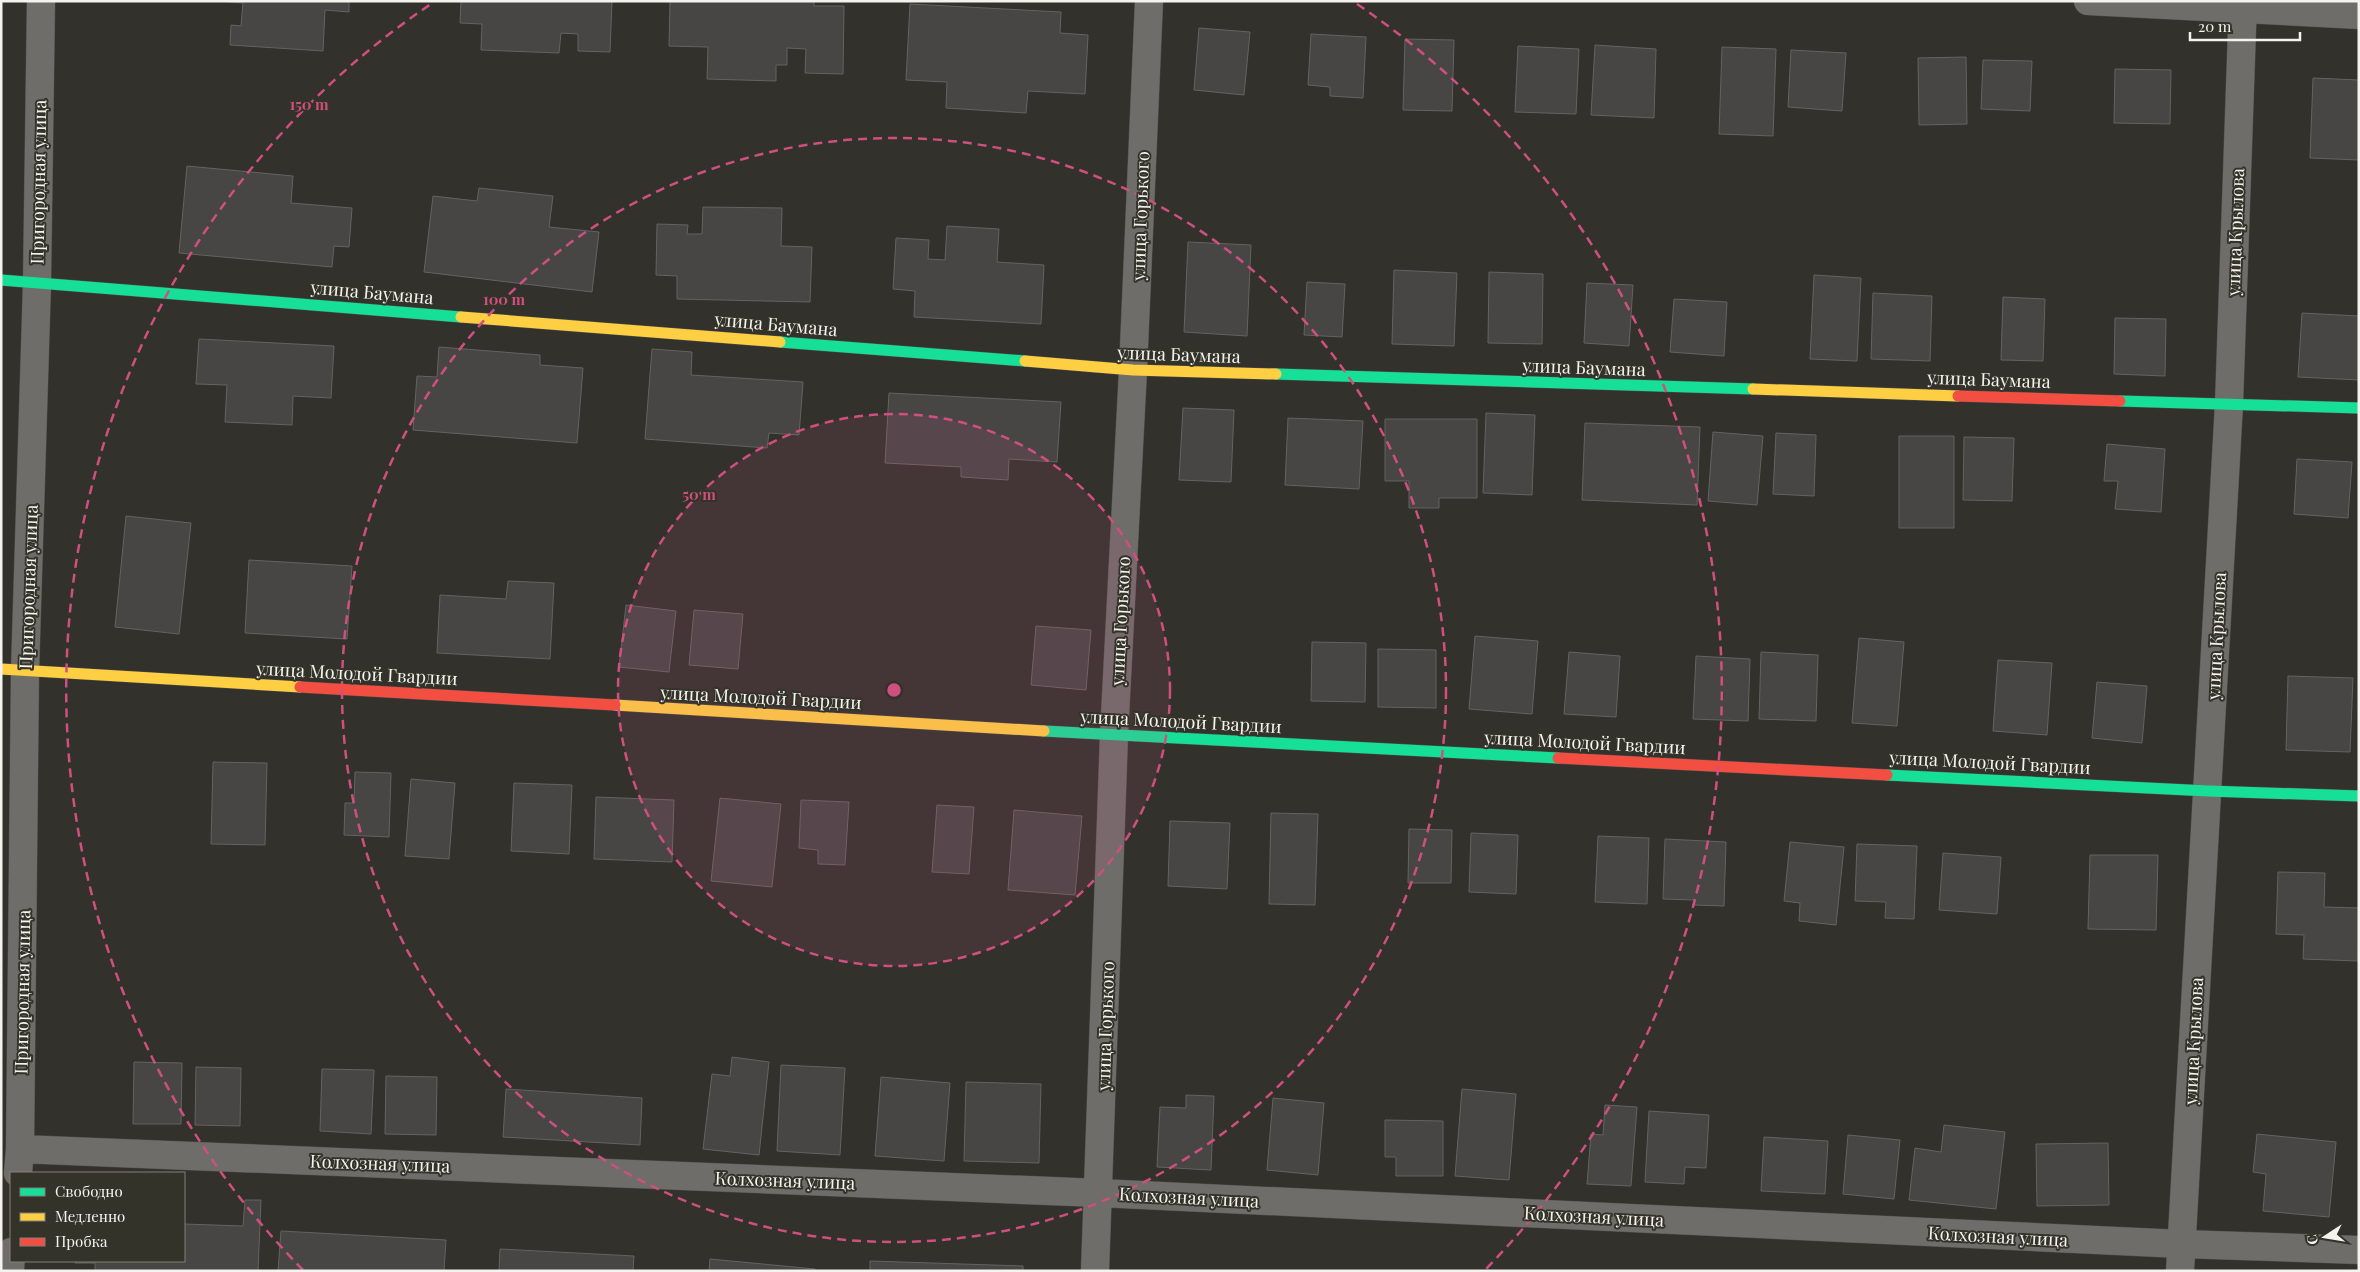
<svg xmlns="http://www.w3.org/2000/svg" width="2360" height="1272" viewBox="0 0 2360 1272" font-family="'Playfair Display',serif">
  <rect width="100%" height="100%" fill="#32312c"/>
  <path fill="#474645" stroke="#656362" d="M 219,1 L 349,1 L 349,12 L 325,10 L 323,51 L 230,45 L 231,25 L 241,26 L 243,3 Z
    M 461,1 L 612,1 L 610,52 L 578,51 L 578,34 L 561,33 L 559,53 L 481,50 L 482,24 L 460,23 Z
    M 670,1 L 814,1 L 814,6 L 844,6 L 843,74 L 805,73 L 806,49 L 787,48 L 787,65 L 776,65 L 776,81 L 707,79 L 708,47 L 669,46 Z
    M 910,4 L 1061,12 L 1060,33 L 1088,35 L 1085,94 L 1028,91 L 1026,113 L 946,108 L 947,82 L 906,80 Z
    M 1199,28 L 1250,32 L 1244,95 L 1194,90 Z
    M 1311,34 L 1366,37 L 1363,98 L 1330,96 L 1330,87 L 1308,85 Z
    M 1405,39 L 1454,40 L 1452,111 L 1403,110 Z
    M 1595,45 L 1656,49 L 1654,118 L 1591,115 Z
    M 1518,46 L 1579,49 L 1576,114 L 1515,112 Z
    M 1722,47 L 1776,49 L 1773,136 L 1719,134 Z
    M 1791,50 L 1846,53 L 1842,111 L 1788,107 Z
    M 1966,57 L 1967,124 L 1919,125 L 1918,58 Z
    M 1983,60 L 2032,61 L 2030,111 L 1981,109 Z
    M 2115,69 L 2171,70 L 2170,124 L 2114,123 Z
    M 2313,78 L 2359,80 L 2359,160 L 2310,158 Z
    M 187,166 L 293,176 L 291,203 L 352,208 L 349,247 L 334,246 L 332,267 L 179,253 Z
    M 479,188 L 553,196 L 549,227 L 599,232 L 592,292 L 424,272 L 433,196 L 477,201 Z
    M 703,207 L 782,208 L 781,246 L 812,247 L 810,302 L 677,299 L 677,276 L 656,275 L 657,224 L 688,225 L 687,234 L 702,234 Z
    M 947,226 L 999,229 L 997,262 L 1044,265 L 1041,324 L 914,317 L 915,291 L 893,289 L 896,238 L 929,240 L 928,259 L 945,260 Z
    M 1188,242 L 1251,245 L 1247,336 L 1184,332 Z
    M 1394,270 L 1457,273 L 1454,346 L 1392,344 Z
    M 1489,272 L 1543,274 L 1542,344 L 1488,343 Z
    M 1814,275 L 1861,278 L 1857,361 L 1810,359 Z
    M 1307,282 L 1345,284 L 1342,337 L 1304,335 Z
    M 1587,283 L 1633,285 L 1629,346 L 1584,343 Z
    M 1873,293 L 1932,296 L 1930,361 L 1871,359 Z
    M 2003,297 L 2045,299 L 2043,361 L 2001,360 Z
    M 1674,299 L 1727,302 L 1724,356 L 1670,352 Z
    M 2302,313 L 2359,316 L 2359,380 L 2298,377 Z
    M 2115,318 L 2166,319 L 2165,376 L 2114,374 Z
    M 199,339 L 334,346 L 331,398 L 293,396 L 292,425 L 225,422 L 227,385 L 196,384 Z
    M 439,347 L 540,355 L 540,365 L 583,368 L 577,443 L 413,430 L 417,376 L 437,377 Z
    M 652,349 L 692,352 L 691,375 L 803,382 L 799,435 L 769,433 L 767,448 L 645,439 Z
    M 889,393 L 1061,402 L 1057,462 L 1009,459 L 1008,480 L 961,477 L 961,467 L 885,463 Z
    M 1183,408 L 1234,410 L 1231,482 L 1179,480 Z
    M 1486,413 L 1535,415 L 1532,495 L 1483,493 Z
    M 1288,418 L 1363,421 L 1359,489 L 1285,485 Z
    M 1385,419 L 1477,419 L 1477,498 L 1439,498 L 1439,508 L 1409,508 L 1409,481 L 1385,481 Z
    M 1585,423 L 1700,427 L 1697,505 L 1582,500 Z
    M 1713,432 L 1763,436 L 1757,505 L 1708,501 Z
    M 1776,433 L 1816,435 L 1814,496 L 1773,494 Z
    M 1899,436 L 1954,436 L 1954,528 L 1899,528 Z
    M 1964,437 L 2014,438 L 2012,501 L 1963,500 Z
    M 2107,444 L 2165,449 L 2161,512 L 2115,509 L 2118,481 L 2104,481 Z
    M 2297,459 L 2352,462 L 2348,518 L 2294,514 Z
    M 126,516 L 191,523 L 179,634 L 115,627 Z
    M 249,560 L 352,566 L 347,639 L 245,633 Z
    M 508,581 L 554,583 L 550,659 L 437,653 L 440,595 L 506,599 Z
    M 626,605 L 676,611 L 669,672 L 619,667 Z
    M 694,610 L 743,614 L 738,669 L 689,665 Z
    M 1036,626 L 1091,630 L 1086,690 L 1031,685 Z
    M 1475,636 L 1538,641 L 1532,714 L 1469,709 Z
    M 1859,638 L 1904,642 L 1897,726 L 1852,723 Z
    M 1312,642 L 1366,643 L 1365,702 L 1311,701 Z
    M 1378,649 L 1436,650 L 1436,708 L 1378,707 Z
    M 1569,652 L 1620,656 L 1616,717 L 1564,714 Z
    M 1761,652 L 1818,655 L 1816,721 L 1759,719 Z
    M 1696,656 L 1750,659 L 1748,721 L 1693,719 Z
    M 1998,660 L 2052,663 L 2047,735 L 1993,731 Z
    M 2288,676 L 2353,678 L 2350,752 L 2286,750 Z
    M 2097,682 L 2147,686 L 2142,743 L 2092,738 Z
    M 213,762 L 267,763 L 265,845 L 211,844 Z
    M 355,772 L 391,773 L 389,837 L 344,835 L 345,803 L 354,803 Z
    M 411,779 L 455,783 L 449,859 L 405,856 Z
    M 514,783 L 572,785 L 569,854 L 511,851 Z
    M 596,797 L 674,800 L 672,862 L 594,859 Z
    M 720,798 L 781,804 L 772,887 L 711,881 Z
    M 801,800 L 849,802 L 845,865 L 818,864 L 818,850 L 799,848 Z
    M 937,805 L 974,807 L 969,874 L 932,872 Z
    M 1014,810 L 1082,816 L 1075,895 L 1008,890 Z
    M 1271,813 L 1318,814 L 1315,905 L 1269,904 Z
    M 1170,821 L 1230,823 L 1227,889 L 1168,886 Z
    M 1409,829 L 1452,830 L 1451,883 L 1408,883 Z
    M 1471,833 L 1518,835 L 1516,894 L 1469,892 Z
    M 1598,836 L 1649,838 L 1647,904 L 1595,902 Z
    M 1665,839 L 1726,842 L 1724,906 L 1694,905 L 1694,900 L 1663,899 Z
    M 1790,842 L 1844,847 L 1836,925 L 1799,921 L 1800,903 L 1784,901 Z
    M 1857,844 L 1917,846 L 1914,919 L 1885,918 L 1886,902 L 1855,901 Z
    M 1943,853 L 2001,857 L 1997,914 L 1939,910 Z
    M 2090,855 L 2158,855 L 2156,930 L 2088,929 Z
    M 2278,872 L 2325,873 L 2324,907 L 2359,908 L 2358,961 L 2303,959 L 2304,935 L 2276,934 Z
    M 732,1057 L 769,1062 L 759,1155 L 703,1149 L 712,1074 L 730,1076 Z
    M 134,1062 L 182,1063 L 181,1124 L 133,1124 Z
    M 781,1065 L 845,1068 L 840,1155 L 777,1151 Z
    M 196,1067 L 241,1068 L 240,1126 L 195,1125 Z
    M 322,1069 L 374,1070 L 371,1134 L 320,1131 Z
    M 386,1076 L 437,1077 L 436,1135 L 385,1134 Z
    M 881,1077 L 950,1083 L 944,1161 L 875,1156 Z
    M 966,1082 L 1041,1084 L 1039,1163 L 964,1161 Z
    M 506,1089 L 642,1098 L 640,1145 L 503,1137 Z
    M 1462,1089 L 1516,1094 L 1509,1180 L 1455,1176 Z
    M 1186,1095 L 1214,1096 L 1211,1170 L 1157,1167 L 1160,1107 L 1186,1108 Z
    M 1273,1098 L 1324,1103 L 1318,1175 L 1267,1170 Z
    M 1605,1105 L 1637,1107 L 1631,1186 L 1587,1184 L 1591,1134 L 1603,1135 Z
    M 1649,1111 L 1709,1115 L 1706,1168 L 1685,1167 L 1684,1184 L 1645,1182 Z
    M 1385,1120 L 1443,1121 L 1443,1176 L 1396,1176 L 1396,1157 L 1385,1157 Z
    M 1944,1125 L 2005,1132 L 1996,1209 L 1909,1200 L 1915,1148 L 1941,1152 Z
    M 2257,1134 L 2336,1142 L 2329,1217 L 2263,1211 L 2266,1174 L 2253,1172 Z
    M 1848,1135 L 1900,1140 L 1894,1199 L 1843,1194 Z
    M 1764,1137 L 1828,1141 L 1825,1194 L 1761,1191 Z
    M 2108,1143 L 2109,1205 L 2037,1206 L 2036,1144 Z
    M 245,1200 L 261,1200 L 258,1271 L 95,1271 L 95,1263 L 75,1263 L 76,1261 L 184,1261 L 184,1224 L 243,1226 Z
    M 281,1231 L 446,1240 L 444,1271 L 278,1271 Z
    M 500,1249 L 634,1256 L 633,1271 L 499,1271 Z
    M 710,1259 L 815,1269 L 815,1271 L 709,1271 Z
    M 870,1261 L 1023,1266 L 1023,1271 L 870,1271 Z"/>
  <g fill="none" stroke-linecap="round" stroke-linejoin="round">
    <g stroke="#4e4d48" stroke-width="29">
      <path id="street" d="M 2088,1 L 2359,15
        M 20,1149 L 1099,1193 L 2181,1244 L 2359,1250
        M 18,1173 L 20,1149 L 25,671 L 37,283 L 41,1
        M 10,1271 L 11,1252
        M 1095,1271 L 1114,735 L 1133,370 L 1149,1
        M 2180,1271 L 2229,404 L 2243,1"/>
    </g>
    <g stroke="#4e4d48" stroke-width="12">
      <path id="fast" d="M 1,280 L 461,317
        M 780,342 L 1025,361
        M 1276,374 L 1753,389
        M 2120,401 L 2359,408
        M 1044,731 L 1558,758
        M 1887,775 L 2208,791 L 2359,796"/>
    </g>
    <g stroke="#4e4d48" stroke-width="12">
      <path id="slow" d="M 461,317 L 780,342
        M 1025,361 L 1133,370 L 1276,374
        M 1753,389 L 1958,396
        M 1,669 L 300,687
        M 615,705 L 1044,731"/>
    </g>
    <g stroke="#4e4d48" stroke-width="12">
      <path id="jam" d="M 1958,396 L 2120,401
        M 300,687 L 615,705
        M 1558,758 L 1887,775"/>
    </g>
    <use href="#street" stroke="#6e6d69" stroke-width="28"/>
    <use href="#fast" stroke="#16e098" stroke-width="11"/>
    <use href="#slow" stroke="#ffcf43" stroke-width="11"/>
    <use href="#jam" stroke="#f24e42" stroke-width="11"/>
  </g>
  <circle cx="894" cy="690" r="276" fill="#ce4f80" fill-opacity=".12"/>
  <g fill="none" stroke="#ce4f80" stroke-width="2.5" stroke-dasharray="9 6">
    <circle cx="894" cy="690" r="276"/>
    <circle cx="894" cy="690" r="552"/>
    <path d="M303 1270A828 828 0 0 1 431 4M1357 4A828 828 0 0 1 1485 1270"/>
  </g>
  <g text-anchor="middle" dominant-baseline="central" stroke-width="4" stroke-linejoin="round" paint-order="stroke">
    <g font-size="18" fill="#f4f3ed" stroke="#34332a">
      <text transform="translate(38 182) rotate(-89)">Пригородная улица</text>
      <text transform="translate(1140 216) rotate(-88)">улица Горького</text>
      <text transform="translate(2235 232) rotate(-88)">улица Крылова</text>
      <text transform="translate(372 292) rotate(5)">улица Баумана</text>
      <text transform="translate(776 324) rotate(5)">улица Баумана</text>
      <text transform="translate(1179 354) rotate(2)">улица Баумана</text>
      <text transform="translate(1584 367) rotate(2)">улица Баумана</text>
      <text transform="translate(1989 379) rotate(2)">улица Баумана</text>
      <text transform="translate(28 587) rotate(-88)">Пригородная улица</text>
      <text transform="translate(1120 621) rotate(-87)">улица Горького</text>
      <text transform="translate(2216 636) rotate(-87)">улица Крылова</text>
      <text transform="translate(357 673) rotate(3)">улица Молодой Гвардии</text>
      <text transform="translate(761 697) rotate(3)">улица Молодой Гвардии</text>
      <text transform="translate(1181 721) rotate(3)">улица Молодой Гвардии</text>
      <text transform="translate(1585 742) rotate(3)">улица Молодой Гвардии</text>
      <text transform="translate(1990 762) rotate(3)">улица Молодой Гвардии</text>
      <text transform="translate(22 992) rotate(-89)">Пригородная улица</text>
      <text transform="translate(1105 1026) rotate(-88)">улица Горького</text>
      <text transform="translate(2193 1041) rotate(-87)">улица Крылова</text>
      <text transform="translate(380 1163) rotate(2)">Колхозная улица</text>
      <text transform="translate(785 1180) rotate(2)">Колхозная улица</text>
      <text transform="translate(1189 1197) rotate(3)">Колхозная улица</text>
      <text transform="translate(1594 1216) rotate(3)">Колхозная улица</text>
      <text transform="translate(1998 1236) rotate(3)">Колхозная улица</text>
    </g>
  </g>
  <circle cx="894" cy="690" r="8" fill="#ce4f80" stroke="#34332a" stroke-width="2.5"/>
  <g font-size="15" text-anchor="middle" font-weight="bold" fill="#ce4f80" stroke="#34332a" stroke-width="4" stroke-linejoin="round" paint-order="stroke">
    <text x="309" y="110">150 m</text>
    <text x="504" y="305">100 m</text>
    <text x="699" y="500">50 m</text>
  </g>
  <rect width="2360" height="1272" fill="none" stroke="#f4f3ed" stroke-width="5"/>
  <rect x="10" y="1172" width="175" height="90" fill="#34332a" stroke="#818078"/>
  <rect x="20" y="1188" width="25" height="8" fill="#16e098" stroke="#818078"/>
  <text x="55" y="1197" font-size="15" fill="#f4f3ed">Свободно</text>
  <rect x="20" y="1213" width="25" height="8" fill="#ffcf43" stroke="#818078"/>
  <text x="55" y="1222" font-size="15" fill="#f4f3ed">Медленно</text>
  <rect x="20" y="1238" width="25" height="8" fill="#f24e42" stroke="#818078"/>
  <text x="55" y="1247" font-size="15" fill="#f4f3ed">Пробка</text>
  <g transform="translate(2325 1237) rotate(258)" stroke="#34332a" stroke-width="4" paint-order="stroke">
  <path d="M0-4L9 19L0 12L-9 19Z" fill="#f4f3ed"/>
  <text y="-8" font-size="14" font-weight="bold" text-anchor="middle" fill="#f4f3ed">С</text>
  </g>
  <path d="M2190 32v8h110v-8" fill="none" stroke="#f4f3ed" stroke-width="2.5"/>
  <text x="2198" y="32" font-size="15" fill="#f4f3ed" stroke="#34332a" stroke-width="4" paint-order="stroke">20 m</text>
</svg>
